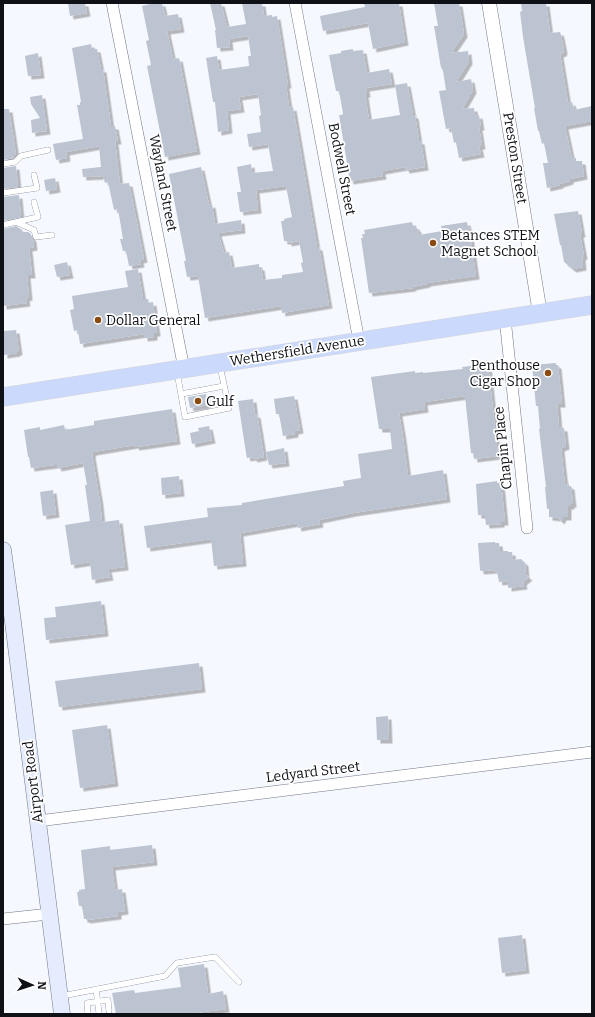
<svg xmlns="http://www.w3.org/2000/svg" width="595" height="1017" viewBox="0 0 595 1017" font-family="Bitter,serif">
  <defs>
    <filter id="shadow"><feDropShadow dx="3.5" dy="3.5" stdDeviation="0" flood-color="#0004"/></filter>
  </defs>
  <rect width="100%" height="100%" fill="#f6f8ff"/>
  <path fill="#bcc3d1" filter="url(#shadow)" d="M 68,3 L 85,3 L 87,13 L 70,16 Z
    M 154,3 L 162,3 L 165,16 L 178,14 L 181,29 L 167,31 L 173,59 L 179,58 L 180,62 L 197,151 L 165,157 L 147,66 L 151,65 L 146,41 L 149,40 L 142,6 Z
    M 210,3 L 221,3 L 227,27 L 246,24 L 242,3 L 262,3 L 264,16 L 272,15 L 272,17 L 277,16 L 288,85 L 286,85 L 289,106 L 290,108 L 293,107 L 310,206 L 317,247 L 319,247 L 329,305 L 282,313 L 281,306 L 205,318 L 198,276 L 187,277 L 184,261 L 186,261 L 169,174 L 201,167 L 209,205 L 212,204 L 215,224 L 241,220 L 242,230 L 218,233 L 224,253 L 229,252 L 232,268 L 259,264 L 259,267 L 261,267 L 263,280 L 282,278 L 282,275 L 303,272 L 301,263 L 303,262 L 299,241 L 288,243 L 288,241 L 284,241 L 281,221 L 284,221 L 284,219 L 292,217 L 286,186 L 256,190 L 258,210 L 240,212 L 237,192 L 241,192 L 237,167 L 251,164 L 252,173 L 273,171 L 268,144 L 249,147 L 247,134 L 261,132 L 259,116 L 261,115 L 258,94 L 239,97 L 241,109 L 227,111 L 229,130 L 218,132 L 215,102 L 213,102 L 206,58 L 217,56 L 219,70 L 249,66 L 248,56 L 251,56 L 248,36 L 229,39 L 230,47 L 217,48 L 215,30 L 216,30 Z
    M 364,3 L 399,3 L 405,42 L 373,49 L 368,23 L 323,31 L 320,16 L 365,7 Z
    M 434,3 L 459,3 L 464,34 L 451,53 L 468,51 L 469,61 L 456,82 L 471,79 L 473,90 L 462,109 L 474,108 L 475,116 L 479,115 L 481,127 L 479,127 L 482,146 L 479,146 L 481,154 L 459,158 L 456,142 L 454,143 L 451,128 L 446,129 L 439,91 L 446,90 L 443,71 L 441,67 L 441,68 L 434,26 L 438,26 Z
    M 521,3 L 546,3 L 550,33 L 560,32 L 561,35 L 564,50 L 563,53 L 560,54 L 568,103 L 572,102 L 574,110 L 592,106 L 592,121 L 565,126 L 572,159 L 576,158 L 576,161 L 582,161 L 584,176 L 570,179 L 570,181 L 560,184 L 560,185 L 547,188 L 543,163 L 548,163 L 544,143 L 542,144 L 539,131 L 538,131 L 534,108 L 535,108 L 523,37 L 520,12 L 522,11 Z
    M 91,44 L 92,49 L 97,49 L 101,69 L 103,69 L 111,126 L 115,126 L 118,141 L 115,141 L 120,184 L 129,183 L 144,259 L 140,260 L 141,264 L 129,266 L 126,251 L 123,251 L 120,239 L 123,239 L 118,209 L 114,210 L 108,182 L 105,183 L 103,176 L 83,177 L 82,169 L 101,167 L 99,146 L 66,152 L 67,158 L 56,160 L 53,144 L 83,139 L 77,105 L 80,105 L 80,102 L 81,102 L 72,48 Z
    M 353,49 L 353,51 L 363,50 L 367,73 L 389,69 L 392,84 L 366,88 L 367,94 L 365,94 L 369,120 L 400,115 L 395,85 L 407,83 L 413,115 L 415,115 L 419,141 L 421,141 L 425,167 L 406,170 L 405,167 L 382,171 L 383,176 L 350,181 L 339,115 L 342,115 L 343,113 L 339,91 L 336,91 L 329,55 L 341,53 L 341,51 Z
    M 38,53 L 41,75 L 28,76 L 25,56 Z
    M 42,95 L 47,131 L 32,133 L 31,120 L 40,118 L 31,104 L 30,97 Z
    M 3,109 L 9,109 L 16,155 L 14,155 L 13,158 L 3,160 Z
    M 16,166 L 18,187 L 3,189 L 3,168 Z
    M 55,178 L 57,189 L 46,191 L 44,180 Z
    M 19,195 L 21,217 L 3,221 L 3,197 Z
    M 578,211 L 582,234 L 580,234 L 584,256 L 582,257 L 583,267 L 573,269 L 564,262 L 561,245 L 560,245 L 554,214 Z
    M 412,222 L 413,226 L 416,226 L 417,229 L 418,229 L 419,235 L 442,231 L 441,226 L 467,222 L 468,227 L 469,227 L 476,276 L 427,283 L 427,284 L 412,287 L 413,288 L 369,293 L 361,238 L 363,238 L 362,234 L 365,234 L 364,230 Z
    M 16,226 L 22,230 L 23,232 L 28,232 L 30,233 L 33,239 L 34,247 L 29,248 L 32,275 L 27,275 L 29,297 L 26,298 L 27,303 L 3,306 L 3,229 Z
    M 67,262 L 70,275 L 57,277 L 54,265 Z
    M 138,269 L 143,299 L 148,299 L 149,303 L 153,302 L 157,333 L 154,333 L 154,337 L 144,338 L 144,334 L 80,344 L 78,330 L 74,331 L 70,310 L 74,309 L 72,296 L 128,287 L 125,271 Z
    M 16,330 L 19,352 L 17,352 L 17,353 L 4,355 L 3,331 Z
    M 556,363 L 556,365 L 558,365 L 562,404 L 557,404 L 559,427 L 564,428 L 566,446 L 561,448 L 565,485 L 569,484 L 569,486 L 571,486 L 573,504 L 571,504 L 571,506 L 568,506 L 568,517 L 563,517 L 561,521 L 558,518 L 549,517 L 549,509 L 547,509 L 545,487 L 546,487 L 539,429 L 540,429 L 538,406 L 536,406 L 532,365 Z
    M 488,364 L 498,456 L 474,459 L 473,453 L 471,453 L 465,396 L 424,402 L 425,409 L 399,413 L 403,437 L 408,476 L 443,470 L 447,499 L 353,513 L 319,520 L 320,524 L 298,528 L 297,523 L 240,533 L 243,563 L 214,566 L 211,539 L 147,548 L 144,526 L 208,517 L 207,508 L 242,505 L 242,503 L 344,486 L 343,481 L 361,478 L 358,454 L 392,449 L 390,429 L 379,429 L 371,377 L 415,371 L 415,373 L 423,372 L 423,373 L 463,369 L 462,367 Z
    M 206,394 L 208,405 L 190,408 L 188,397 Z
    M 294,396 L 300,430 L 295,431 L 295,434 L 283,436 L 279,414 L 276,414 L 274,399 Z
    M 253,399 L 255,415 L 257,414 L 264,457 L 254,459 L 253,457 L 247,458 L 246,453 L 238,401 Z
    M 172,409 L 177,441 L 136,447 L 135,445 L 93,452 L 92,454 L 100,502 L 102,522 L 119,520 L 125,567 L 108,569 L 110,577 L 92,580 L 90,562 L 71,565 L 65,525 L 90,521 L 85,485 L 87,485 L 83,463 L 58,468 L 57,465 L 54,465 L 31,468 L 29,457 L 28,457 L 24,430 L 40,427 L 40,430 L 64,425 L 65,430 L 94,425 L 94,421 Z
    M 209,426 L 212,440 L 192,444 L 190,433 L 199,431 L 198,428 Z
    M 284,448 L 286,463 L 269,465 L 266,452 Z
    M 179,476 L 181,493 L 162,495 L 161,478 Z
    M 497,481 L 497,483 L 501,482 L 505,522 L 501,522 L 501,524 L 486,525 L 485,516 L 483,516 L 482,515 L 478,515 L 476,484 Z
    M 53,490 L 56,514 L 43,516 L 40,492 Z
    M 495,542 L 495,543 L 499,543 L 500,551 L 508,551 L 508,552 L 512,552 L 513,560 L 521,559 L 525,563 L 526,575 L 529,577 L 523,582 L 524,586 L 508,588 L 508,581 L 499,582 L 497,571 L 495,572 L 494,570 L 481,571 L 480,570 L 478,543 Z
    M 101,601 L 105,633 L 46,640 L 44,618 L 56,617 L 55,607 Z
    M 199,663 L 202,689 L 59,707 L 55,681 Z
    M 388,716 L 389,740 L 377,740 L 376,717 Z
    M 107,725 L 115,783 L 80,788 L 72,730 Z
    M 152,845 L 154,862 L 112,867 L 115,890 L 122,889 L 125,911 L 118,912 L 118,916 L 87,920 L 86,919 L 84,919 L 82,906 L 79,906 L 77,892 L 79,892 L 79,890 L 85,889 L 81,850 L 110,846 L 110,850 Z
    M 522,935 L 526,970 L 502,973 L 498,938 Z
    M 204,964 L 208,994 L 223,991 L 226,1009 L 188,1014 L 116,1014 L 112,993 L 134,990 L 135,993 L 181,987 L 178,968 Z"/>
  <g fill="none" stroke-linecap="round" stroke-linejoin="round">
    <g stroke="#727785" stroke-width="6">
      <path id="service" d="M 3,164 L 15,162 L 21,156 L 48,150
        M 3,193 L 37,188 L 34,175
        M 16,222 L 34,230 L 36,237 L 52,235
        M 3,225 L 38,217 L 34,202
        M 177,372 L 185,417 L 229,408 L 220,366
        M 181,394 L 224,386
        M 96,989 L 99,1013
        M 62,996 L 165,976 L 177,963 L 215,957 L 239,982
        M 88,1014 L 87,1003 L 108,1000 L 109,1011"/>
    </g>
    <g stroke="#727785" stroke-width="12">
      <path id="minor" d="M 112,3 L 184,369
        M 295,3 L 359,341
        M 505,318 L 527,528
        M 38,821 L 592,752
        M 3,919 L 49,914"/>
    </g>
    <g stroke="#727785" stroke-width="15">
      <path id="tertiary" d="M 489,3 L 540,313"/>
    </g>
    <g stroke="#727785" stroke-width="17">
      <path id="secondary" d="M 3,550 L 13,622 L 62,1014"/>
    </g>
    <g stroke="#d4d4d5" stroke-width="19">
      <path id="primary" d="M 3,397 L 592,305"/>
    </g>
    <use href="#service" stroke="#fff" stroke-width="5.5"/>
    <use href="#minor" stroke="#fff" stroke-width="11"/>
    <use href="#tertiary" stroke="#fff" stroke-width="14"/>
    <use href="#secondary" stroke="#e5ecfe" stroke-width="16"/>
    <use href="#primary" stroke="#cbd9fc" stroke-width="18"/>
  </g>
  <g fill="#8a4b10" stroke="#fff" stroke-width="1.5">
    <circle cx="433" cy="243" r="4"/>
    <circle cx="98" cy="320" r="4"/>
    <circle cx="548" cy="373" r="4"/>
    <circle cx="198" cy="401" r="4"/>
  </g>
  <g text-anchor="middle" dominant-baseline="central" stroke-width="3.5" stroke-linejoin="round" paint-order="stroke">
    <g font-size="14" fill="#0f1117" stroke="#fff">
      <text transform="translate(515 158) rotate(81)">Preston Street</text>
      <text transform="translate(342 169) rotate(79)">Bodwell Street</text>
      <text transform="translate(163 183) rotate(79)">Wayland Street</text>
      <text transform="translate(297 351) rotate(-9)">Wethersfield Avenue</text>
      <text transform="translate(503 448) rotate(-96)">Chapin Place</text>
      <text transform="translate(313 772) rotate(-7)">Ledyard Street</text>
      <text transform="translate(33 782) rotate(-97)">Airport Road</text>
    </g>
    <g font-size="14" fill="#0f1117" stroke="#fff" text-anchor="start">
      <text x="441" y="235">Betances STEM<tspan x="441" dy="16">Magnet School</tspan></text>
      <text x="106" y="320">Dollar General</text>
      <text x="540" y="365" text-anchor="end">Penthouse<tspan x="540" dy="16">Cigar Shop</tspan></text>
      <text x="206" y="401">Gulf</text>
    </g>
  </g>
  <rect width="595" height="1017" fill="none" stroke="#0f1117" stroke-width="8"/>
  <g transform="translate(32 985) rotate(93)" stroke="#ffffff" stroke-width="3" paint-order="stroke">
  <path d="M0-3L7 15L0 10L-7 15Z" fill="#0f1117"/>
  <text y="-6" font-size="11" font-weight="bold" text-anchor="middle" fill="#0f1117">N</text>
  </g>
</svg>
